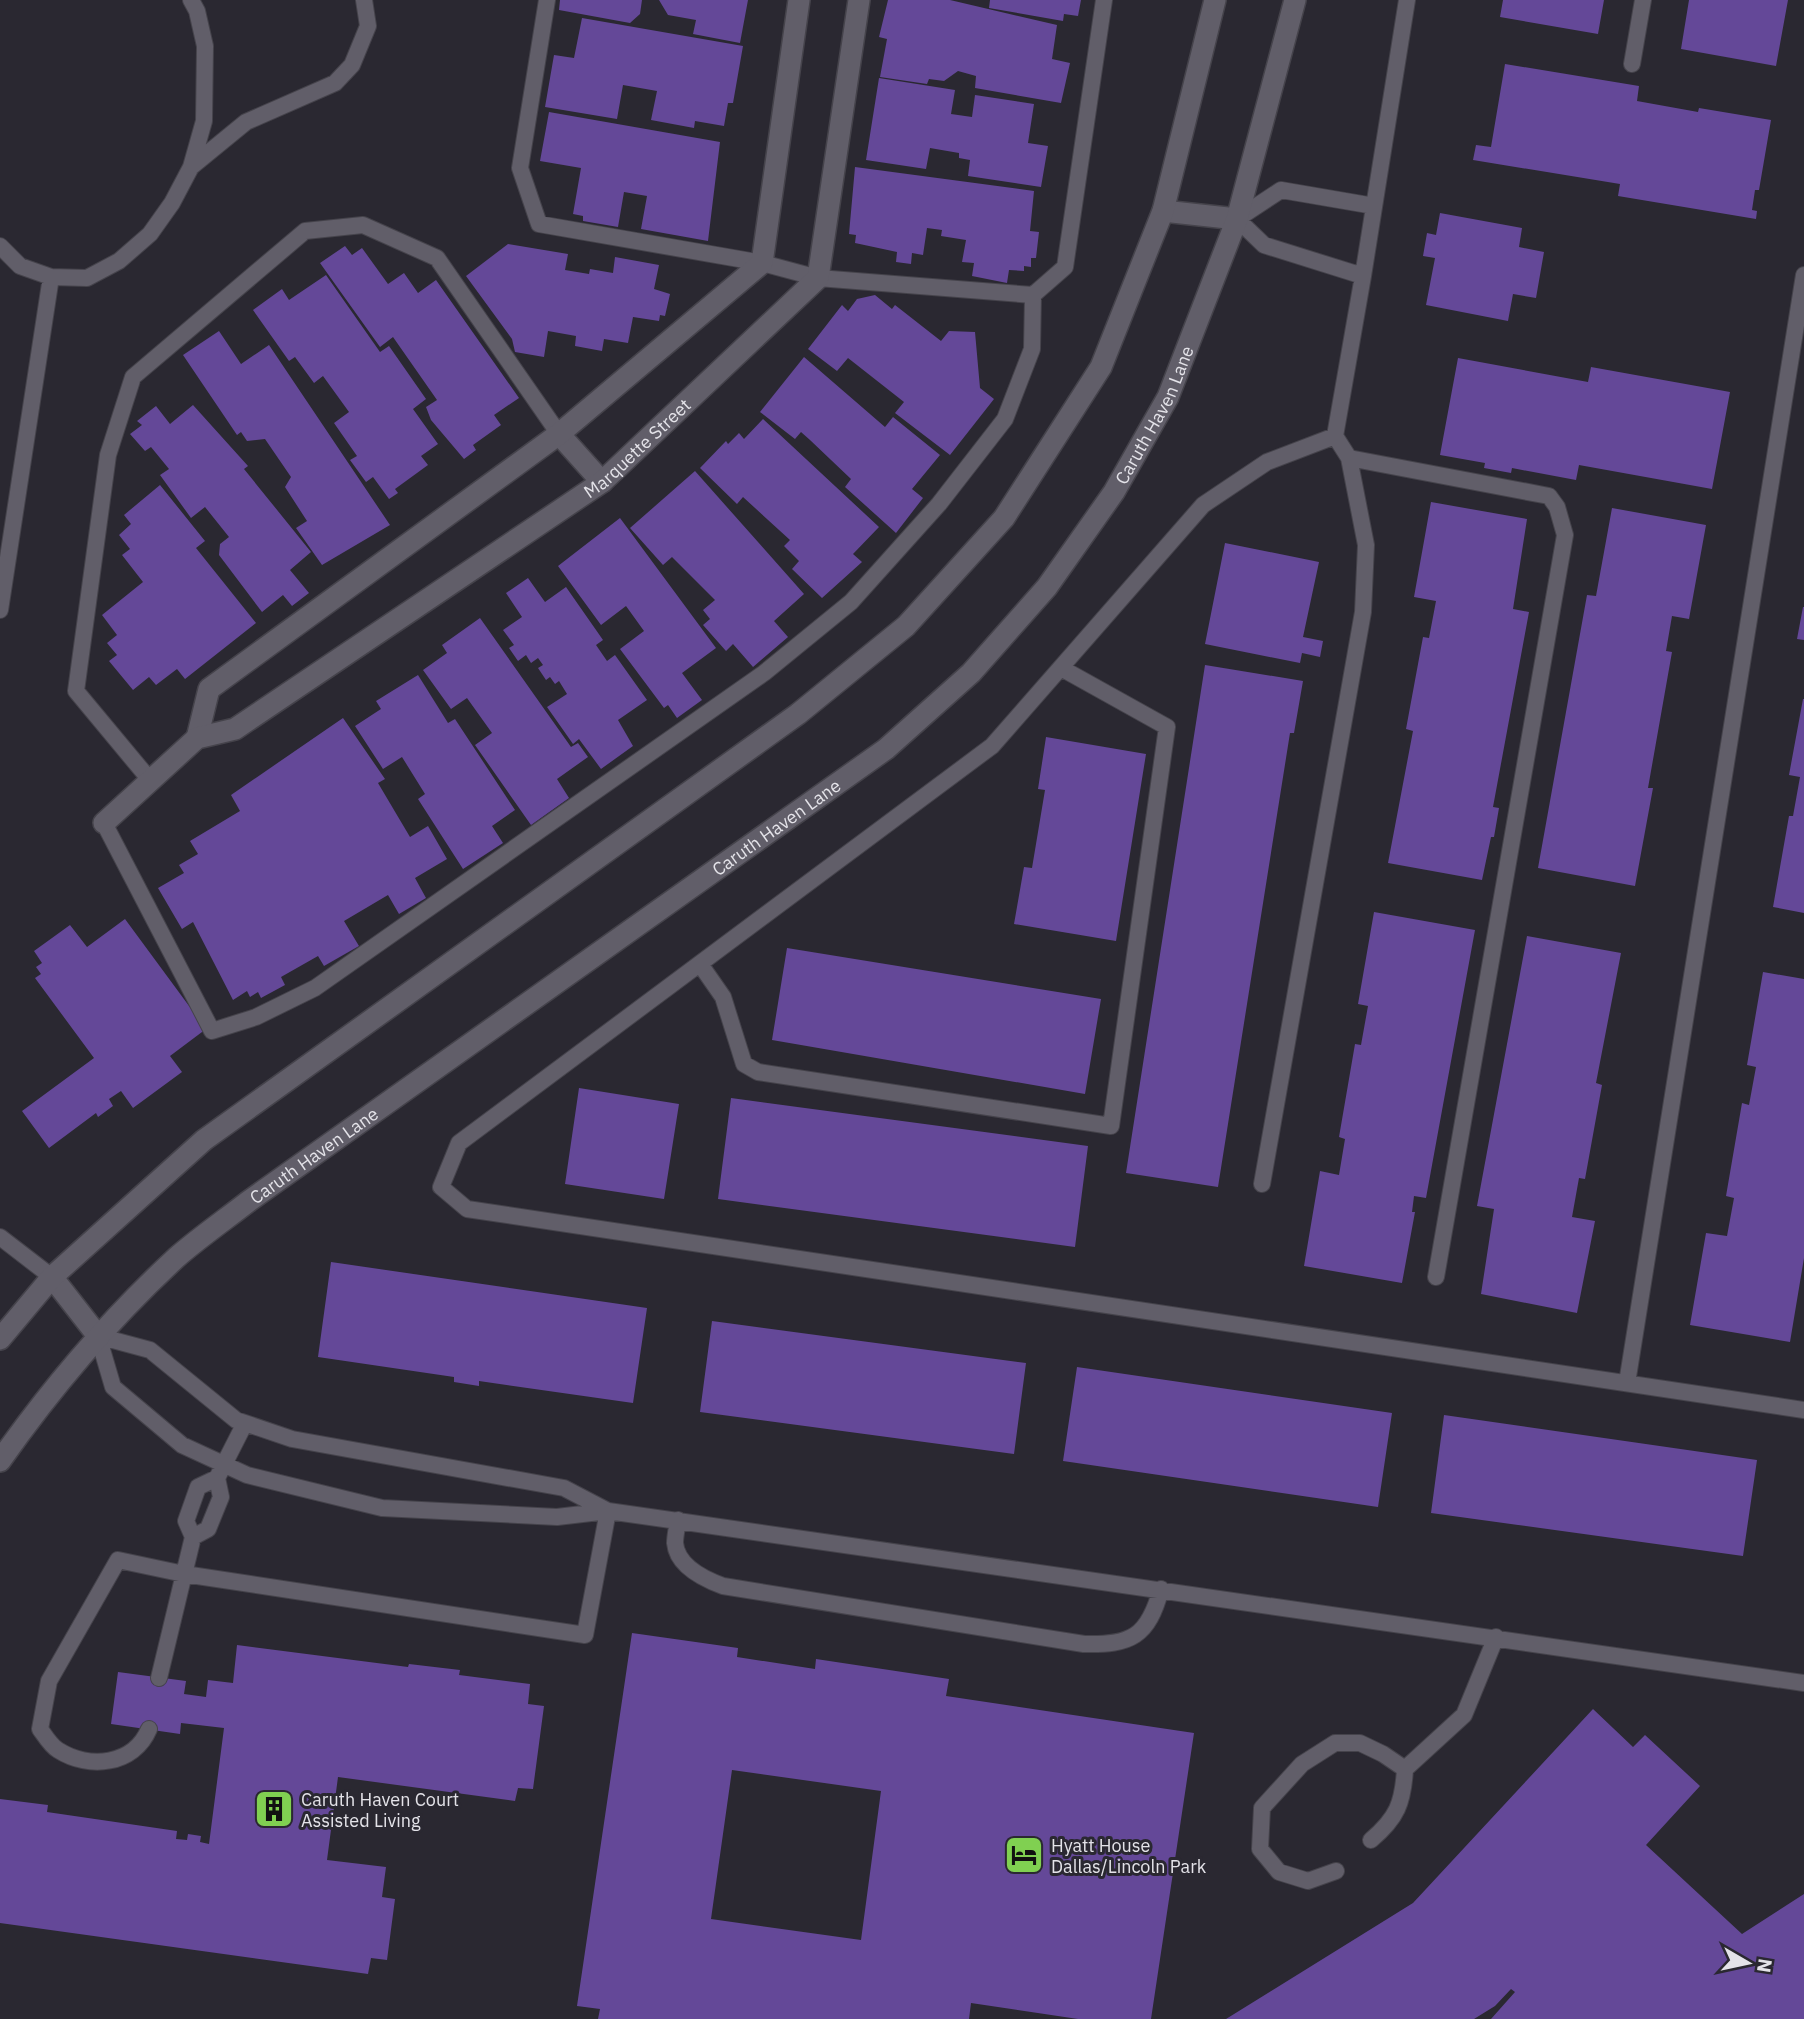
<svg xmlns="http://www.w3.org/2000/svg" width="1804" height="2019" viewBox="0 0 1804 2019" font-family="'IBM Plex Sans',sans-serif">
  <rect width="100%" height="100%" fill="#2a2831"/>
  <path fill="#644898" fill-rule="evenodd" d="M 560,0 L 642,0 L 640,14 L 630,23 L 559,10 Z
    M 659,0 L 748,0 L 740,43 L 693,34 L 696,20 L 668,15 Z
    M 888,0 L 950,0 L 1057,25 L 1052,59 L 1070,63 L 1061,103 L 975,88 L 976,76 L 958,71 L 944,81 L 929,79 L 927,84 L 880,77 L 887,39 L 879,37 Z
    M 990,0 L 1081,0 L 1078,16 L 1064,14 L 1063,21 L 989,8 Z
    M 1503,0 L 1604,0 L 1598,34 L 1500,17 Z
    M 1689,0 L 1788,0 L 1776,66 L 1681,49 Z
    M 582,18 L 743,46 L 733,103 L 728,103 L 724,126 L 695,121 L 694,128 L 651,120 L 657,91 L 623,85 L 617,119 L 545,107 L 554,55 L 574,58 Z
    M 1505,64 L 1639,86 L 1637,101 L 1698,112 L 1699,108 L 1771,120 L 1759,190 L 1755,190 L 1752,210 L 1757,211 L 1756,219 L 1618,196 L 1620,184 L 1473,160 L 1476,145 L 1491,147 Z
    M 879,78 L 955,90 L 951,114 L 972,117 L 975,95 L 1034,104 L 1028,143 L 1048,146 L 1041,187 L 968,176 L 970,160 L 959,158 L 959,153 L 930,148 L 926,169 L 866,160 Z
    M 549,112 L 720,142 L 708,241 L 641,229 L 647,196 L 624,192 L 618,227 L 583,221 L 583,216 L 573,214 L 581,168 L 540,161 Z
    M 855,167 L 1034,191 L 1030,231 L 1039,232 L 1036,258 L 1031,258 L 1031,267 L 1024,266 L 1024,271 L 1009,270 L 1007,283 L 972,276 L 974,263 L 962,262 L 966,240 L 941,236 L 942,230 L 927,228 L 923,255 L 912,253 L 911,264 L 896,262 L 897,252 L 855,243 L 856,235 L 849,234 Z
    M 1440,213 L 1522,228 L 1519,247 L 1544,252 L 1536,298 L 1513,294 L 1508,321 L 1426,305 L 1435,258 L 1423,256 L 1427,233 L 1436,235 Z
    M 508,244 L 568,254 L 565,270 L 589,274 L 590,269 L 613,273 L 615,257 L 659,265 L 654,289 L 670,294 L 665,316 L 660,315 L 659,321 L 633,317 L 628,343 L 604,339 L 602,351 L 575,346 L 576,336 L 548,331 L 544,357 L 515,352 L 512,339 L 466,276 Z
    M 345,246 L 352,255 L 362,248 L 388,284 L 404,273 L 418,293 L 436,280 L 519,398 L 494,415 L 501,425 L 473,445 L 476,450 L 464,459 L 431,420 L 426,407 L 437,400 L 393,337 L 380,347 L 320,263 Z
    M 326,275 L 380,352 L 389,346 L 426,399 L 413,409 L 438,444 L 421,456 L 428,465 L 395,489 L 398,493 L 389,499 L 373,477 L 366,482 L 350,460 L 357,456 L 334,423 L 349,412 L 323,376 L 314,383 L 295,357 L 289,361 L 253,310 L 282,289 L 289,300 Z
    M 875,295 L 892,309 L 895,305 L 941,341 L 949,331 L 975,332 L 980,388 L 994,399 L 950,455 L 895,413 L 904,402 L 848,358 L 837,371 L 808,349 L 842,305 L 848,311 L 857,299 Z
    M 219,331 L 241,364 L 269,345 L 390,525 L 322,565 L 296,528 L 307,521 L 285,487 L 291,477 L 265,439 L 247,441 L 241,432 L 237,435 L 183,355 Z
    M 804,357 L 885,427 L 893,417 L 940,455 L 912,489 L 923,498 L 896,533 L 845,487 L 851,479 L 810,440 L 801,432 L 795,439 L 760,412 Z
    M 1458,358 L 1588,382 L 1591,367 L 1730,392 L 1712,489 L 1579,465 L 1576,480 L 1512,468 L 1511,473 L 1484,468 L 1485,463 L 1440,455 Z
    M 193,405 L 248,466 L 244,469 L 311,552 L 290,570 L 309,593 L 292,606 L 283,595 L 262,612 L 219,555 L 220,544 L 229,537 L 205,507 L 191,518 L 160,475 L 169,469 L 151,447 L 145,451 L 130,434 L 142,425 L 137,421 L 156,406 L 170,424 Z
    M 763,419 L 879,527 L 853,554 L 862,562 L 822,598 L 792,569 L 799,561 L 784,546 L 790,540 L 743,497 L 737,504 L 700,468 L 726,441 L 728,444 L 739,433 L 744,439 Z
    M 695,471 L 804,594 L 774,621 L 788,637 L 753,667 L 733,644 L 726,651 L 703,625 L 710,619 L 703,610 L 715,600 L 672,557 L 663,565 L 630,528 Z
    M 160,485 L 205,541 L 196,548 L 256,623 L 185,679 L 177,669 L 156,685 L 149,677 L 133,690 L 109,661 L 117,655 L 107,643 L 117,635 L 102,615 L 143,582 L 122,555 L 130,549 L 119,535 L 131,524 L 124,515 Z
    M 1431,502 L 1527,519 L 1513,609 L 1529,612 L 1493,807 L 1499,808 L 1494,837 L 1491,837 L 1482,880 L 1388,863 L 1413,731 L 1406,729 L 1423,637 L 1429,638 L 1436,601 L 1414,597 Z
    M 1612,508 L 1706,525 L 1689,619 L 1672,616 L 1666,651 L 1672,652 L 1648,788 L 1653,788 L 1635,886 L 1538,868 L 1587,595 L 1596,596 Z
    M 620,518 L 716,648 L 682,673 L 702,700 L 677,718 L 668,705 L 664,708 L 620,649 L 644,631 L 626,606 L 601,625 L 558,566 Z
    M 1225,543 L 1319,562 L 1303,637 L 1323,641 L 1320,657 L 1302,653 L 1300,663 L 1205,644 Z
    M 528,578 L 545,602 L 566,587 L 603,640 L 596,645 L 607,661 L 615,655 L 647,700 L 618,720 L 633,746 L 601,769 L 579,739 L 573,744 L 547,707 L 567,694 L 559,681 L 555,684 L 550,677 L 546,680 L 538,668 L 543,665 L 538,658 L 531,663 L 526,655 L 518,661 L 509,648 L 514,645 L 503,630 L 522,617 L 506,593 Z
    M 1803,607 L 1804,607 L 1804,640 L 1797,639 Z
    M 480,618 L 571,747 L 578,743 L 588,757 L 557,779 L 569,798 L 531,825 L 475,745 L 492,733 L 467,698 L 451,709 L 423,670 L 447,653 L 442,645 Z
    M 1205,665 L 1303,681 L 1294,733 L 1290,733 L 1218,1187 L 1126,1173 Z
    M 418,675 L 448,723 L 455,719 L 515,810 L 492,826 L 503,843 L 463,869 L 418,799 L 425,794 L 402,757 L 383,769 L 355,726 L 381,709 L 376,701 Z
    M 1803,699 L 1804,699 L 1804,913 L 1773,907 L 1789,816 L 1793,816 L 1800,777 L 1789,775 Z
    M 343,718 L 385,779 L 378,783 L 410,837 L 428,826 L 447,859 L 415,878 L 426,898 L 399,914 L 388,895 L 344,921 L 359,946 L 324,966 L 318,956 L 281,977 L 285,985 L 261,998 L 258,992 L 250,997 L 247,991 L 233,1000 L 193,922 L 182,929 L 158,888 L 184,873 L 179,865 L 198,854 L 190,841 L 240,811 L 231,795 Z
    M 1046,737 L 1146,754 L 1116,941 L 1014,924 L 1024,867 L 1032,868 L 1045,790 L 1038,789 Z
    M 1374,912 L 1475,930 L 1426,1198 L 1414,1196 L 1412,1212 L 1415,1212 L 1402,1283 L 1304,1266 L 1320,1171 L 1339,1175 L 1345,1139 L 1339,1137 L 1355,1044 L 1361,1045 L 1368,1006 L 1358,1004 Z
    M 125,919 L 206,1029 L 170,1056 L 182,1072 L 133,1108 L 121,1091 L 109,1099 L 113,1106 L 98,1117 L 96,1113 L 49,1148 L 22,1111 L 94,1058 L 35,978 L 41,974 L 36,967 L 42,963 L 34,951 L 70,925 L 87,947 Z
    M 1527,936 L 1621,953 L 1596,1083 L 1602,1085 L 1585,1179 L 1579,1178 L 1572,1217 L 1595,1221 L 1577,1313 L 1481,1294 L 1494,1209 L 1477,1206 Z
    M 787,948 L 1101,999 L 1085,1094 L 772,1040 Z
    M 1763,972 L 1804,979 L 1804,1258 L 1790,1342 L 1690,1325 L 1706,1233 L 1727,1236 L 1734,1198 L 1726,1196 L 1742,1103 L 1749,1105 L 1756,1067 L 1747,1065 Z
    M 579,1088 L 679,1104 L 664,1199 L 565,1184 Z
    M 731,1098 L 1088,1146 L 1075,1247 L 718,1199 Z
    M 331,1262 L 647,1308 L 633,1403 L 479,1381 L 479,1386 L 454,1382 L 454,1377 L 318,1357 Z
    M 712,1321 L 1026,1363 L 1014,1454 L 700,1412 Z
    M 1077,1367 L 1392,1413 L 1378,1507 L 1063,1461 Z
    M 1444,1415 L 1757,1460 L 1743,1556 L 1431,1513 Z
    M 632,1633 L 738,1648 L 737,1657 L 815,1669 L 816,1659 L 949,1679 L 946,1696 L 1194,1733 L 1151,2019 L 1078,2019 L 971,2003 L 969,2019 L 598,2019 L 600,2009 L 577,2006 ZM 732,1770 L 881,1791 L 861,1940 L 711,1919 Z
    M 237,1645 L 408,1667 L 409,1664 L 460,1670 L 459,1675 L 530,1684 L 528,1704 L 544,1706 L 533,1789 L 518,1788 L 515,1801 L 338,1777 L 327,1860 L 386,1867 L 382,1897 L 395,1899 L 387,1960 L 371,1958 L 368,1974 L 0,1923 L 0,1799 L 48,1805 L 47,1812 L 177,1831 L 176,1839 L 187,1840 L 188,1834 L 201,1836 L 200,1842 L 209,1844 L 224,1728 L 181,1723 L 180,1734 L 111,1724 L 118,1672 L 186,1681 L 184,1694 L 206,1697 L 208,1680 L 233,1683 Z
    M 1593,1709 L 1633,1747 L 1645,1735 L 1700,1786 L 1646,1845 L 1742,1934 L 1804,1894 L 1804,2019 L 1491,2019 L 1515,1992 L 1511,1989 L 1495,2006 L 1474,2019 L 1226,2019 L 1413,1903 Z"/>
  <g fill="none" stroke-linecap="round" stroke-linejoin="round">
    <g stroke="#45434b" stroke-width="18">
      <path id="service" d="M 547,0 L 520,168 L 539,224 L 762,263 L 818,278 L 1033,295 L 1065,267 L 1104,0
        M 1407,0 L 1363,276 L 1335,436 L 1267,462 L 1203,505 L 992,746 L 459,1143 L 441,1187 L 467,1209 L 1804,1410
        M 1632,64 L 1643,0
        M 191,167 L 246,122 L 335,83 L 352,65 L 368,26 L 364,0
        M 0,246 L 20,266 L 51,277 L 87,278 L 119,261 L 150,234 L 172,203 L 191,167 L 204,121 L 205,46 L 197,11 L 191,0
        M 1363,276 L 1264,245 L 1237,219 L 1281,190 L 1374,206
        M 1335,436 L 1349,458 L 1549,496 L 1557,507 L 1565,535 L 1436,1277
        M 0,610 L 51,277
        M 150,780 L 76,691 L 108,455 L 133,377 L 305,231 L 363,225 L 437,258 L 559,434
        M 104,823 L 212,1031 L 256,1017 L 315,988 L 764,673 L 851,602 L 939,504 L 1005,419 L 1032,349 L 1033,295
        M 700,964 L 723,997 L 744,1064 L 758,1072 L 1111,1126 L 1167,727 L 1061,668
        M 1262,1184 L 1363,612 L 1366,545 L 1349,458
        M 0,1237 L 52,1277
        M 98,1336 L 113,1387 L 182,1445 L 247,1475 L 382,1508 L 557,1517 L 608,1511 L 1804,1683
        M 98,1336 L 150,1350 L 236,1420 L 292,1439 L 564,1488 L 608,1511
        M 1627,1383 L 1804,275
        M 245,1423 L 217,1478 L 198,1487 L 186,1521 L 193,1537 L 184,1574 L 585,1635 L 608,1511
        M 678,1520 C 677,1528 675,1536 675,1543 C 677,1566 704,1579 723,1586 L 1084,1644 C 1131,1645 1148,1637 1161,1589
        M 193,1537 L 208,1529 L 221,1497 L 217,1478
        M 149,1729 C 134,1765 89,1770 58,1750 C 51,1746 45,1736 40,1729 L 49,1681 L 118,1560 L 184,1574 L 159,1678
        M 1371,1840 C 1397,1818 1403,1803 1405,1769 L 1464,1715 L 1496,1637
        M 1336,1871 L 1308,1881 L 1279,1872 L 1260,1849 L 1262,1808 L 1302,1764 L 1335,1743 L 1360,1743 L 1383,1754 L 1405,1769"/>
    </g>
    <g stroke="#45434b" stroke-width="24">
      <g id="minor">
        <path d="M 559,434 L 602,482"/>
        <path d="M 197,738 L 209,689 L 559,434 L 762,263 L 799,0"/>
        <path id="s1" d="M 104,823 L 197,738 L 235,729 L 602,482 L 818,278 L 859,0"/>
      </g>
    </g>
    <g stroke="#45434b" stroke-width="24">
      <g id="secondary">
        <path d="M 1163,211 L 1237,219"/>
        <path d="M 52,1277 L 98,1336"/>
        <path d="M 0,1339 L 52,1277 L 204,1140 L 798,714 L 906,626 L 1004,518 L 1101,367 L 1163,211 L 1215,0"/>
        <path id="s2" d="M 0,1461 C 52,1387 111,1318 177,1257 C 200,1237 226,1219 249,1201 L 886,749 L 971,673 L 1047,587 L 1114,492 L 1168,397 L 1237,219 L 1295,0"/>
      </g>
    </g>
    <use href="#service" stroke="#615e69" stroke-width="16"/>
    <use href="#minor" stroke="#615e69" stroke-width="21"/>
    <use href="#secondary" stroke="#615e69" stroke-width="21"/>
  </g>
  <defs>
    <g id="building-square" transform="scale(2.0125)"><rect x="-9" y="-9" width="18" height="18" rx="4" fill="#80d051" stroke="#2a2831"/><path d="M-4-6H4V6H1V3H-1V6H-4ZM-2.5-4.3h1.7v1.8h-1.7ZM.8-4.3h1.7v1.8H.8ZM-2.5-1h1.7V.8h-1.7ZM.8-1h1.7V.8H.8Z" fill="#111"/></g>
    <g id="hotel-square" transform="scale(2.0125)"><rect x="-9" y="-9" width="18" height="18" rx="4" fill="#80d051" stroke="#2a2831"/><path d="M-6-4.5h1.5V1H6V5H4.5V3h-9V5H-6ZM-4 0a1.8 1.8 0 1 1 3.6 0ZM.5 0V-2.5h3Q6-2.5 6 0Z" fill="#111"/></g>
  </defs>
  <g fill-rule="evenodd">
    <use href="#building-square" x="274" y="1809"/>
    <use href="#hotel-square" x="1024" y="1855"/>
  </g>
  <g text-anchor="middle" dominant-baseline="central" stroke-width="6" stroke-linejoin="round" paint-order="stroke">
    <g font-size="18" fill="#e4e3e9" stroke="#2a2831">
      <text stroke="none"><textPath href="#s2" startOffset="1575">Caruth Haven Lane</textPath></text>
      <text stroke="none"><textPath href="#s1" startOffset="656">Marquette Street</textPath></text>
      <text stroke="none"><textPath href="#s2" startOffset="1008">Caruth Haven Lane</textPath></text>
      <text stroke="none"><textPath href="#s2" startOffset="441">Caruth Haven Lane</textPath></text>
    </g>
    <g font-size="18" fill="#e4e3e9" stroke="#2a2831" text-anchor="start">
      <text x="301" y="1799">Caruth Haven Court<tspan x="301" dy="21">Assisted Living</tspan></text>
      <text x="1051" y="1845">Hyatt House<tspan x="1051" dy="21">Dallas/Lincoln Park</tspan></text>
    </g>
  </g>
  <g transform="translate(1748 1963) rotate(99)" stroke="#2a2831" stroke-width="5" paint-order="stroke">
  <path d="M0-5L12 26L0 18L-12 26Z" fill="#e4e3e9"/>
  <text y="-10" font-size="19" font-weight="bold" text-anchor="middle" fill="#e4e3e9">N</text>
  </g>
</svg>
